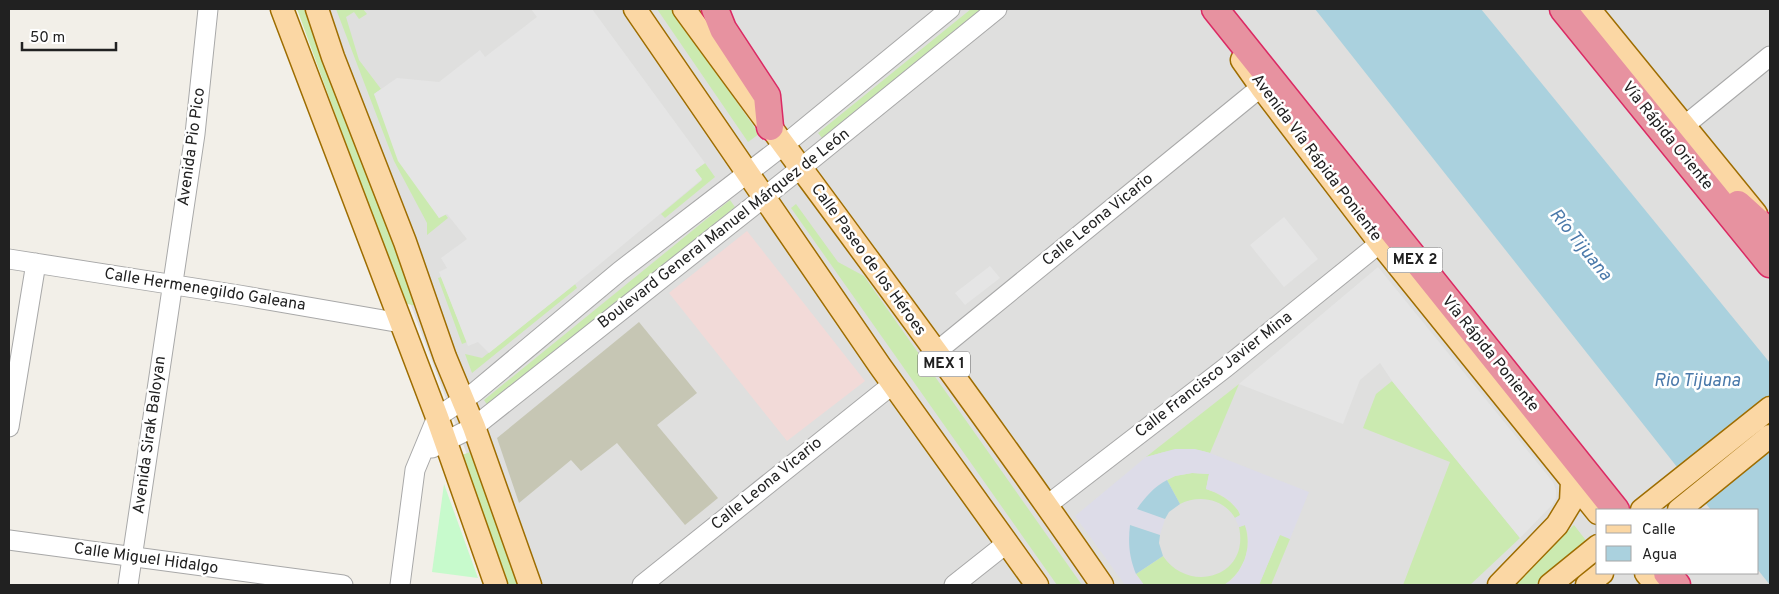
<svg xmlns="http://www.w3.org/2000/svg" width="1779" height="594" viewBox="0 0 1779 594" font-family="Overpass,sans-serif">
  <rect width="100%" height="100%" fill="#f2efe8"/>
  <path fill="#dfdfde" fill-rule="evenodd" d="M 300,9 L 1770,9 L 1770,585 L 514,585 L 469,460 ZM 1598,510 L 1758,510 L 1758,573 L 1598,573 Z"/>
  <path fill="#f2dad8" d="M 747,231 L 865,381 L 787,441 L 669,293 Z"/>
  <path fill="#c6c6b4" d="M 639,322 L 697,393 L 657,425 L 718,498 L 685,525 L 617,443 L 581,471 L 571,460 L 519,503 L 497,438 Z"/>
  <path fill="#cbeab0" d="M 297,9 L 306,9 L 416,306 L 404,303 Z
    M 336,9 L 363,9 L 367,14 L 359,19 L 354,12 L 346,17 L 359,60 L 381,89 L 374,94 L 439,218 L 445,214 L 448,218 L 427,235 L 427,223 L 394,161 Z
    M 657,9 L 672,9 L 759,134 L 748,142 Z
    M 971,9 L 982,9 L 822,138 L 818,133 Z
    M 705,163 L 715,177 L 665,218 L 661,214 L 702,180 L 695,170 Z
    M 730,200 L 735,207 L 488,406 L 484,400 Z
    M 796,204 L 838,262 L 864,276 L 1082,585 L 1057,585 L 791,208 Z
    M 441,277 L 467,342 L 462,344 L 438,278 Z
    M 575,284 L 577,288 L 472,373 L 465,354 L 482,358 Z
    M 1392,381 L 1520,538 L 1470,585 L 1403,585 L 1450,462 L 1363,428 L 1376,394 Z
    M 1239,384 L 1210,453 C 1185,445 1171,450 1146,457 Z
    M 470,452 L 519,585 L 509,585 L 462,455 Z
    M 1192,473 L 1209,474 L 1206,489 C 1220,494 1233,501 1241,515 L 1235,518 C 1224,499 1199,494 1180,504 L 1167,480 L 1175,476 Z
    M 1245,525 C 1252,548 1245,571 1224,585 L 1144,585 L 1136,574 L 1163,556 C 1188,594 1250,578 1239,527 Z
    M 1574,525 L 1588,543 L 1535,585 L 1513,585 Z
    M 1280,534 L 1290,539 L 1271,585 L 1259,585 Z"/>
  <path fill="#c7facc" d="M 444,484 L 478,578 L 432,572 Z"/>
  <path fill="#e5e5e5" d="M 531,9 L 592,9 L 705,163 L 695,170 L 702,179 L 594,269 L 489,353 L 478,342 L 468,346 L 439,272 L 447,268 L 441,258 L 467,239 L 447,214 L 439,218 L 398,161 L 374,94 L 397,78 L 439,82 L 480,50 L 485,57 L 537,17 Z
    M 1284,217 L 1318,259 L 1284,287 L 1250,245 Z
    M 990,266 L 1000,278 L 965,305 L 955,293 Z
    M 1378,267 L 1553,482 L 1556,490 L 1556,498 L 1552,505 L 1520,538 L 1392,381 L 1380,363 L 1360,380 L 1343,424 L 1239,384 Z"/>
  <path fill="#dddce8" d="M 1175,449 L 1195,449 L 1210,453 L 1309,492 L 1290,539 L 1280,535 L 1259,585 L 1224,585 L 1231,581 L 1239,571 L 1245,559 L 1248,547 L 1248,534 L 1245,525 L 1239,527 L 1235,518 L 1240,515 L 1238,510 L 1229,500 L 1218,493 L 1206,489 L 1209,474 L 1192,473 L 1175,476 L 1167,480 L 1160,484 L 1137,508 L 1165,519 L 1160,535 L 1130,525 L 1136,574 L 1144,585 L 1125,585 L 1075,516 L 1146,457 Z"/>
  <path fill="#aad1de" d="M 1315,9 L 1481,9 L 1770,363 L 1770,585 L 1758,570 L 1758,510 L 1711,510 Z
    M 1167,480 L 1180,504 L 1169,512 L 1165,519 L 1137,509 C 1145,497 1154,487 1167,480 Z
    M 1130,525 L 1160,535 L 1159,543 L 1163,556 L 1136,574 C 1129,557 1128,543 1130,525 Z"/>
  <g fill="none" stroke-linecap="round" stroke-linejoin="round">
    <g stroke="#a8a8a8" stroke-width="21">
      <path id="minor" d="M 1684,126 L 1770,56
        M 9,259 L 239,295 L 401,323
        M 936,352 L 1261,87
        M 9,427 L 36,263
        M 432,448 L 474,427 L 801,168 L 997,9
        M 1046,506 L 1225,368 L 1380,243
        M 9,540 L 343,585
        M 128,585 L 195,134 L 208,9
        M 400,585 L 415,470 L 437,417 L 475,392 L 620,271 L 784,145 L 950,9
        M 642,585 L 893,384
        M 954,585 L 1007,543"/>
    </g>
    <g stroke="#9e6d01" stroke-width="25">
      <path id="major" d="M 282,9 L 437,417 L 496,585
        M 317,9 L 333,57 L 405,242 L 445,357 L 474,427 L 530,585
        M 635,9 L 880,366 L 1037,585
        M 684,9 C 824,201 968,390 1102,585
        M 1589,9 L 1756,214
        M 1242,60 L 1261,87 L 1380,243 L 1598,513
        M 1642,510 L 1770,408
        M 1679,510 L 1770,436
        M 1646,573 L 1656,585
        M 1499,585 L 1557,525 L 1571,502 L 1572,481
        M 1550,585 L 1598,546
        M 1587,585 L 1602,573"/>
    </g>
    <g stroke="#db2a64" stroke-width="29">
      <path id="highway" d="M 715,9 L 723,29 L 767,96 L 770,127
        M 1215,9 L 1616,510
        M 1563,9 L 1770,264
        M 1738,204 L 1769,232
        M 1667,573 L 1677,585"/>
    </g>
    <use href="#minor" stroke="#fff" stroke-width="19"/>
    <use href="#major" stroke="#fbd7a4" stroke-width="22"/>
    <use href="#highway" stroke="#e792a0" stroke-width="26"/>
  </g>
  <g text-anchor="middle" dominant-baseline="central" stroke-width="5" stroke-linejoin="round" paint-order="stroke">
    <g fill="#fff" stroke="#646464" stroke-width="1">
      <rect x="1387.5" y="247.5" width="55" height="25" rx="4"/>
      <rect x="918" y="351.5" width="52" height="25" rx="4"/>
    </g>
    <g font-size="15" font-weight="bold" fill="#212121">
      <text x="1415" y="260">MEX 2</text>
      <text x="944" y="364">MEX 1</text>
    </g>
    <g font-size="16" fill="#212121" stroke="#fff">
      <text transform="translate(1667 136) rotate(51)">Vía Rápida Oriente</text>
      <text transform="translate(192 147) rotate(-82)">Avenida Pio Pico</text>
      <text transform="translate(1316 158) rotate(53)">Avenida Vía Rápida Poniente</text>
      <text transform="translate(1098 220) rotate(-39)">Calle Leona Vicario</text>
      <text transform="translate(724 229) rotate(-38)">Boulevard General Manuel Márquez de León</text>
      <text transform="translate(868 260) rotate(54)">Calle Paseo de los Héroes</text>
      <text transform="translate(205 290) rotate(9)">Calle Hermenegildo Galeana</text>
      <text transform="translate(1490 354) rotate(51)">Vía Rápida Poniente</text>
      <text transform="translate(1214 375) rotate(-38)">Calle Francisco Javier Mina</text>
      <text transform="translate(150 435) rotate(-82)">Avenida Sirak Baloyan</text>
      <text transform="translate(767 484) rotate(-39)">Calle Leona Vicario</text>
      <text transform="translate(146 559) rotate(8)">Calle Miguel Hidalgo</text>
    </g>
    <g font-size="18" font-style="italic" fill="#4a79aa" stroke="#fff">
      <text transform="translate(1580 245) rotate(51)">Río Tijuana</text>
      <text x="1697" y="381">Rio Tijuana</text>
    </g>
  </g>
  <rect width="1779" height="594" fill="none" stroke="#212121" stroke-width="20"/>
  <rect x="1596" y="509" width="162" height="65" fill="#ffffff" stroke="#a6a6a6"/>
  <rect x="1606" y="525" width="25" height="8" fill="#fbd7a4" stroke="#a6a6a6"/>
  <text x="1642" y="534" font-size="15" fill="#212121">Calle</text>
  <rect x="1606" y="546" width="25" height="15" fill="#aad1de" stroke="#a6a6a6"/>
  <text x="1642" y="559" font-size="15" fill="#212121">Agua</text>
  <path d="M22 42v8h94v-8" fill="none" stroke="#212121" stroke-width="2.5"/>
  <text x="30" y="42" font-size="15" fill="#212121" stroke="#ffffff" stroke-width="4" paint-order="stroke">50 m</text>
</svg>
